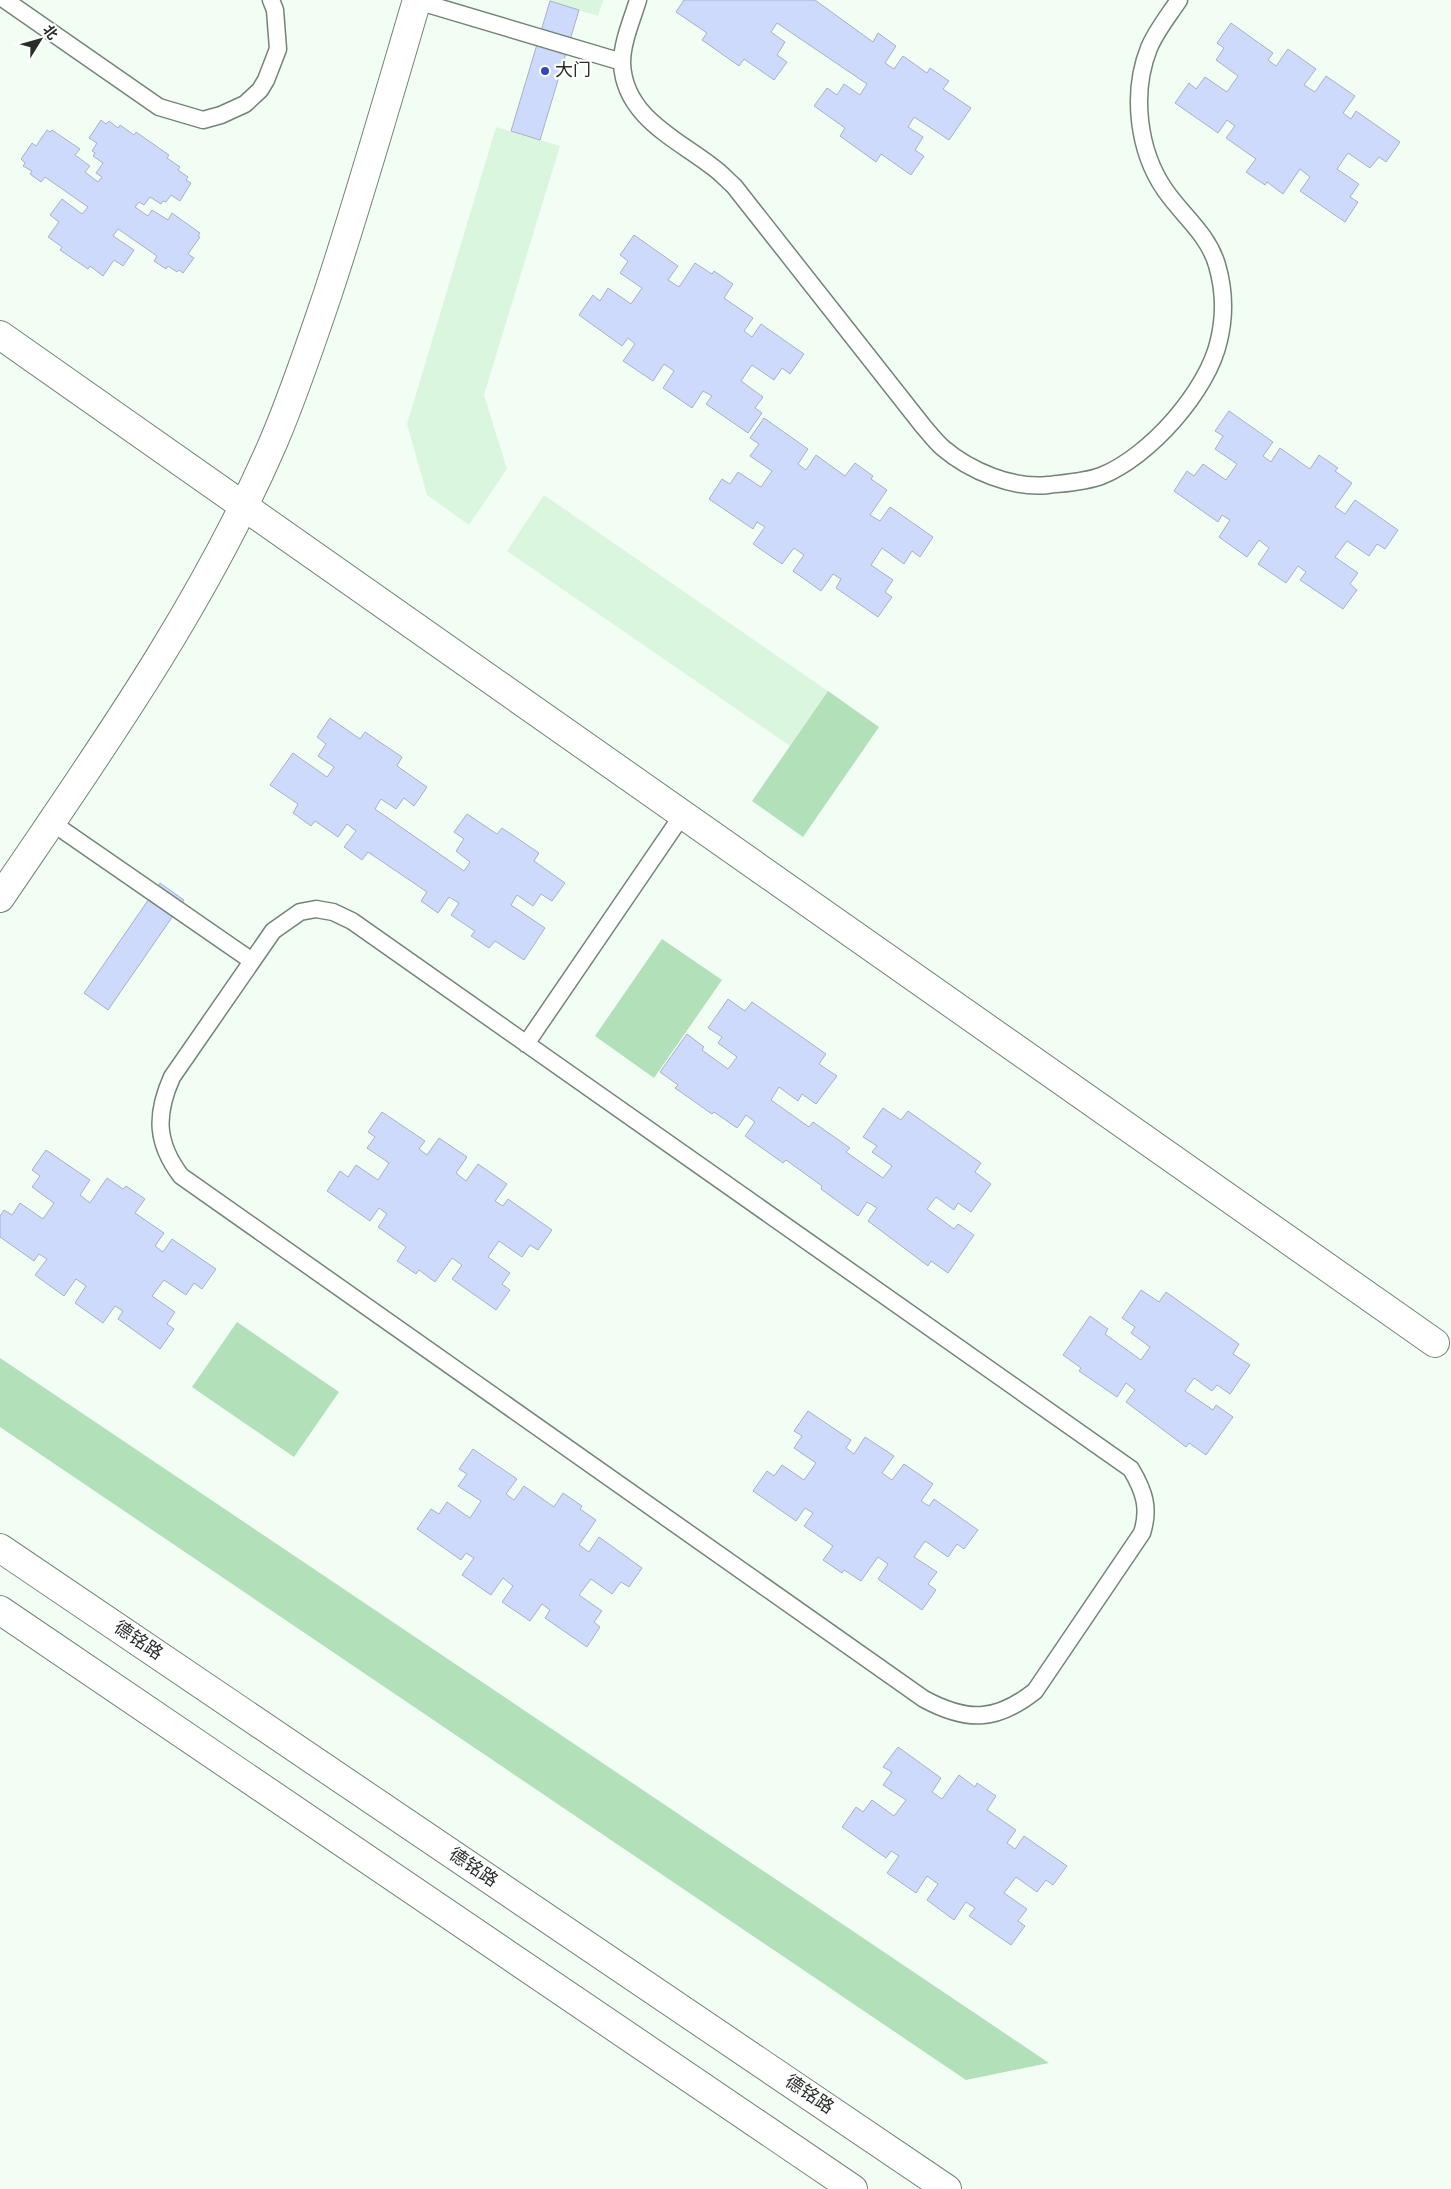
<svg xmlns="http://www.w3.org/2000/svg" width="1451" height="2189" viewBox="0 0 1451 2189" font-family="'Alegreya Sans','Noto Sans SC',sans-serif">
  <rect width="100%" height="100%" fill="#f2fef4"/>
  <path fill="#dbf6df" d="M 546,0 L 603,0 L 598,16 Z
    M 496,127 L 560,146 L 484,395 L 507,469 L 469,525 L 427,495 L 407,424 Z
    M 544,495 L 828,691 L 790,746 L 507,551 Z"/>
  <path fill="#b1e0b9" d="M 828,691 L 879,727 L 803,837 L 752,801 Z
    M 662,939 L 722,980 L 654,1078 L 595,1036 Z
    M 237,1322 L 339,1392 L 294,1457 L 192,1387 Z
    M 0,1358 L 1049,2063 L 966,2080 L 0,1427 Z"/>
  <path fill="#cedafc" stroke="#a9b0c5" d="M 684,0 L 815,0 L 873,42 L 878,33 L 896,46 L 885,63 L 894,69 L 903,56 L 927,73 L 930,68 L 949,81 L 943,89 L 971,108 L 949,140 L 914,117 L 908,127 L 923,137 L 915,150 L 924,156 L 911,175 L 881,154 L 876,162 L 840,136 L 845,128 L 814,106 L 827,88 L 837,95 L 844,84 L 860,95 L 867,84 L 777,23 L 771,32 L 785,42 L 777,55 L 787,62 L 774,80 L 744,59 L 739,66 L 702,40 L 707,33 L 676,12 Z
    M 550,1 L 579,10 L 540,140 L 511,131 Z
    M 1231,23 L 1273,53 L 1268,60 L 1276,66 L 1288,49 L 1316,69 L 1304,85 L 1315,92 L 1326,76 L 1355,96 L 1343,113 L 1351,119 L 1356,111 L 1400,142 L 1386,162 L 1379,157 L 1370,168 L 1348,153 L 1337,169 L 1359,184 L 1350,197 L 1358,202 L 1345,222 L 1300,191 L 1310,177 L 1300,169 L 1283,194 L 1267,182 L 1265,185 L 1246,172 L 1256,159 L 1226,138 L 1235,126 L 1227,120 L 1218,133 L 1175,103 L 1189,83 L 1196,89 L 1205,77 L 1227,92 L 1238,76 L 1216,60 L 1224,48 L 1217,43 Z
    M 101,120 L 106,124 L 109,121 L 118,128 L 120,125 L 134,135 L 136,132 L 169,155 L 167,158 L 180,167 L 178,170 L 188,177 L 186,180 L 191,183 L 180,201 L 171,195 L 166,202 L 163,201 L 161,204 L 150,197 L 144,205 L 139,202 L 135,207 L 148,216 L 152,210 L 168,220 L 172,213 L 200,233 L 198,236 L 200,237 L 188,254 L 194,258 L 183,273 L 179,270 L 177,272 L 168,266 L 166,269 L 154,261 L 157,256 L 118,229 L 113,236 L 134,250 L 123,266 L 114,260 L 103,276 L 90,266 L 88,269 L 60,250 L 62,247 L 48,237 L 59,222 L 50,215 L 62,199 L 82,214 L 88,207 L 45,177 L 41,182 L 30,174 L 32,171 L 23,166 L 25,163 L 21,159 L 32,143 L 36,146 L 47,130 L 50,132 L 52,130 L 80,149 L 75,155 L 90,166 L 85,172 L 98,182 L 102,177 L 96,173 L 103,163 L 93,156 L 95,153 L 92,151 L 97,143 L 89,138 Z
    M 634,235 L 678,266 L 668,280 L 679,287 L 695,263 L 712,274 L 714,271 L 733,284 L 724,298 L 753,318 L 744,331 L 752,337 L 761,324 L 804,354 L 790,374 L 782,368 L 774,380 L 752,365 L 741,381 L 763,397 L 755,408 L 762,413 L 748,433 L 706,404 L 712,396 L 703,391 L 692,408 L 663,388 L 674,371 L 664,364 L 653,381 L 623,361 L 635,344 L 628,338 L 622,346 L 579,315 L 593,295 L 600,301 L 608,288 L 631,304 L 642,288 L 620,273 L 628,261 L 620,255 Z
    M 1229,411 L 1273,442 L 1263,456 L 1271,462 L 1280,448 L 1310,469 L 1319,455 L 1338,468 L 1335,471 L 1352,483 L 1335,507 L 1345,514 L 1355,500 L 1398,530 L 1385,549 L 1377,544 L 1369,556 L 1347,541 L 1335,557 L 1358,573 L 1350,584 L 1357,590 L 1343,609 L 1300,580 L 1306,572 L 1298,566 L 1286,583 L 1258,564 L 1269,548 L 1259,540 L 1247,557 L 1219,537 L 1230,520 L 1222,515 L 1218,522 L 1174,491 L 1187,471 L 1194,476 L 1203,464 L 1226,480 L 1237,464 L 1215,449 L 1223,436 L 1215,431 Z
    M 764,418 L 808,449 L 798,464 L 806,470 L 816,455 L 845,476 L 855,463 L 873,476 L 871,479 L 887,490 L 870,515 L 880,521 L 890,507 L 933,537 L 920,557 L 912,551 L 904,564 L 882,548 L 871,565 L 893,580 L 885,592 L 892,597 L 878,617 L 836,588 L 841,579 L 833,574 L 821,591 L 793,571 L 804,555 L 794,548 L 782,564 L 753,544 L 765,527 L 757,522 L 753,529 L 709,499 L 722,479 L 730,484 L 738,472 L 761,487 L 772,471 L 750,456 L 759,444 L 750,438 Z
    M 330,718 L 360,739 L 365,732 L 402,757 L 397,766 L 427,787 L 414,806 L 404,798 L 396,809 L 381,799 L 375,809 L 464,871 L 470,862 L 456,851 L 464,839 L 454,832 L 467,814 L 497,834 L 502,828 L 539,853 L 534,861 L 565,883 L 552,901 L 541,894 L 533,906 L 517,895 L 511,905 L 545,928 L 524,960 L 495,941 L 489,948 L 471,936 L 475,931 L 451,915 L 459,903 L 449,897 L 438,913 L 421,901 L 427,892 L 368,852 L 362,860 L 344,847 L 356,831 L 347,824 L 338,837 L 315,821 L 311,826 L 293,813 L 298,804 L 270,785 L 293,753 L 327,777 L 334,767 L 318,756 L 326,744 L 317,737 Z
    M 160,883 L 184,900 L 108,1010 L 84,993 Z
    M 728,999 L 745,1011 L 752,1002 L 826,1054 L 819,1064 L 837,1076 L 816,1104 L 802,1094 L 798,1101 L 779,1087 L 771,1100 L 809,1127 L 813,1122 L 850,1148 L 846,1152 L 883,1178 L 892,1166 L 872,1152 L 877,1146 L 863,1137 L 883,1108 L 901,1120 L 908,1111 L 981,1163 L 975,1172 L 991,1184 L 971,1212 L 958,1203 L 954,1210 L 936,1197 L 927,1209 L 954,1229 L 958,1224 L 974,1235 L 948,1273 L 931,1261 L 928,1266 L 868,1221 L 877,1208 L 867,1202 L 858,1216 L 821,1189 L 822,1186 L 786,1160 L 783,1163 L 745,1136 L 755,1122 L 746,1115 L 737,1128 L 714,1112 L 712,1114 L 675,1088 L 678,1085 L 660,1072 L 687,1034 L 704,1047 L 702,1050 L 728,1069 L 737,1057 L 718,1043 L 722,1037 L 708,1028 Z
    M 382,1112 L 425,1141 L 419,1149 L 427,1155 L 439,1138 L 467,1157 L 456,1173 L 466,1181 L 478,1164 L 507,1184 L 495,1201 L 503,1206 L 508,1199 L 552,1230 L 538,1250 L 530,1245 L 522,1257 L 499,1241 L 488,1257 L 510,1273 L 502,1284 L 510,1290 L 496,1310 L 452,1279 L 462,1265 L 452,1258 L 435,1282 L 419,1270 L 416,1274 L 397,1261 L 406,1247 L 378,1227 L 387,1214 L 379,1208 L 370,1221 L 327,1191 L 340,1171 L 348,1177 L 356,1165 L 378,1180 L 389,1163 L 367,1148 L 375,1137 L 368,1132 Z
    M 46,1150 L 90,1180 L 80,1195 L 90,1203 L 107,1178 L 123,1189 L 126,1186 L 145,1199 L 135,1213 L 164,1233 L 155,1246 L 163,1252 L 172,1239 L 216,1269 L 202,1289 L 194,1283 L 186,1295 L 164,1280 L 152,1296 L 175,1312 L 167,1324 L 174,1329 L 160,1349 L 118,1319 L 123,1311 L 115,1306 L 103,1323 L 75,1303 L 86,1286 L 76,1279 L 64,1296 L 35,1275 L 47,1259 L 39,1254 L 34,1261 L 0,1237 L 0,1216 L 4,1210 L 12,1215 L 20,1203 L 43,1219 L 54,1203 L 32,1187 L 40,1176 L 32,1170 Z
    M 1141,1290 L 1159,1302 L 1166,1292 L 1239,1344 L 1233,1354 L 1250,1365 L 1230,1394 L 1217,1385 L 1212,1391 L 1194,1378 L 1185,1391 L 1213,1410 L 1216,1405 L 1233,1417 L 1206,1455 L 1189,1443 L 1186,1447 L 1126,1402 L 1135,1390 L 1126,1383 L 1117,1397 L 1079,1371 L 1081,1368 L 1063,1355 L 1090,1316 L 1108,1329 L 1105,1334 L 1141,1360 L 1150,1347 L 1131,1333 L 1135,1327 L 1122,1318 Z
    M 808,1411 L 851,1440 L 846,1448 L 854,1454 L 865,1437 L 894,1456 L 882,1473 L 892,1480 L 904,1464 L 933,1484 L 921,1501 L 929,1506 L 934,1499 L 978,1530 L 964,1549 L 957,1544 L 948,1557 L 925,1541 L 914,1557 L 937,1572 L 928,1584 L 936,1590 L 922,1610 L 878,1579 L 888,1564 L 878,1557 L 861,1581 L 844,1570 L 842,1573 L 823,1560 L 833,1546 L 804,1526 L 813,1513 L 805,1508 L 796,1521 L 753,1491 L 767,1471 L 774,1476 L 782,1465 L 804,1480 L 816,1463 L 794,1448 L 802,1436 L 794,1431 Z
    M 473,1449 L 517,1479 L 506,1494 L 514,1500 L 524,1486 L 554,1507 L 563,1493 L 582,1506 L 580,1509 L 596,1520 L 579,1545 L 589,1552 L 599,1537 L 642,1568 L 629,1587 L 621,1582 L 612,1594 L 591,1579 L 579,1595 L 602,1611 L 594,1622 L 600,1627 L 587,1647 L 545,1618 L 550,1610 L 542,1604 L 530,1621 L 502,1602 L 513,1586 L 503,1578 L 491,1595 L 462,1575 L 474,1558 L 466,1553 L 461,1560 L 417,1529 L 431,1509 L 439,1514 L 447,1502 L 470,1518 L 481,1501 L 458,1486 L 467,1474 L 459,1469 Z
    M 898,1747 L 941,1778 L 932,1792 L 942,1799 L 959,1775 L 975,1787 L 977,1783 L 996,1796 L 987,1810 L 1016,1830 L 1007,1843 L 1015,1849 L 1024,1836 L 1067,1866 L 1053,1885 L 1046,1880 L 1037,1892 L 1016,1877 L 1004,1893 L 1027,1909 L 1018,1921 L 1025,1926 L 1011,1945 L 969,1916 L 975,1908 L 966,1902 L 954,1920 L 927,1900 L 938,1884 L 927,1876 L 916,1893 L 887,1873 L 899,1856 L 891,1851 L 886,1858 L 842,1827 L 856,1807 L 863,1812 L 872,1800 L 894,1816 L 906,1800 L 883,1785 L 892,1772 L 883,1767 Z"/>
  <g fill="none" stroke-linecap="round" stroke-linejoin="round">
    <g stroke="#728575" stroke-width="19">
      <path id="service" d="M 5,0 L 159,107 L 203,120 L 221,115 L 245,104 L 260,90 L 266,80 L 278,49 L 275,10 L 271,0
        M 638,0 C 632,20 622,42 622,63 C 624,117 677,139 714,168 C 721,173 727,180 734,186 L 923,426 C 929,433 936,442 943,448 C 970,471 1013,489 1048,485 C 1065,483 1085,482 1101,476 C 1149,457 1208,391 1219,340 C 1225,315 1224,289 1217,265 C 1208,234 1182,215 1165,190 C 1138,151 1131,93 1149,48 C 1156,31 1169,15 1179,0
        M 417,1 L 622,62
        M 51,822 L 252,961
        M 316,909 L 333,912 L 352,921 L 1131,1469 C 1144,1491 1150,1508 1142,1533 L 1035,1691 C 996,1722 967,1722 924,1699 L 181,1176 C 156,1143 155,1115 172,1077 L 273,931 L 300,912 Z
        M 526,1044 L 683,814"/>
    </g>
    <g stroke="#728575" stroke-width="30">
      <path id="minor" d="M 0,335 L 1435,1343
        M 0,898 C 99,752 202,607 273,443 C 294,394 311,343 328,293 C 360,196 388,98 417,0"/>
    </g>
    <g stroke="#728575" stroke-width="30">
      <path id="tertiary" d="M 0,1548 L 947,2189
        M 0,1610 L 853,2189"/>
    </g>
    <use href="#service" stroke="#fff" stroke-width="16"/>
    <use href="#minor" stroke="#fff" stroke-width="28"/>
    <use href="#tertiary" stroke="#fff" stroke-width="28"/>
  </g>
  <circle fill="#3548ba" stroke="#fff" stroke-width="2" cx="545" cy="71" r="5"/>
  <g text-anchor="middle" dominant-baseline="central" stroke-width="4.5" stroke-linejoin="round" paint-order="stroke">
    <g font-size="18" fill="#272e28" stroke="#fff" text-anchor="start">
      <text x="555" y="71">大门</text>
    </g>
    <g font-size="18" fill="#272e28" stroke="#fff">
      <text transform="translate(138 1641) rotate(34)">德铭路</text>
      <text transform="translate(473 1868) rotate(34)">德铭路</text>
      <text transform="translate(809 2095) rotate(34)">德铭路</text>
    </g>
  </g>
  <g transform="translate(40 40) rotate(53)" stroke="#ffffff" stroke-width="4" paint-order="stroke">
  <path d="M0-4L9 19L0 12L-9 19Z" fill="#272e28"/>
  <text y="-8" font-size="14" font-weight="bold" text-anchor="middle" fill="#272e28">北</text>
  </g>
</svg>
